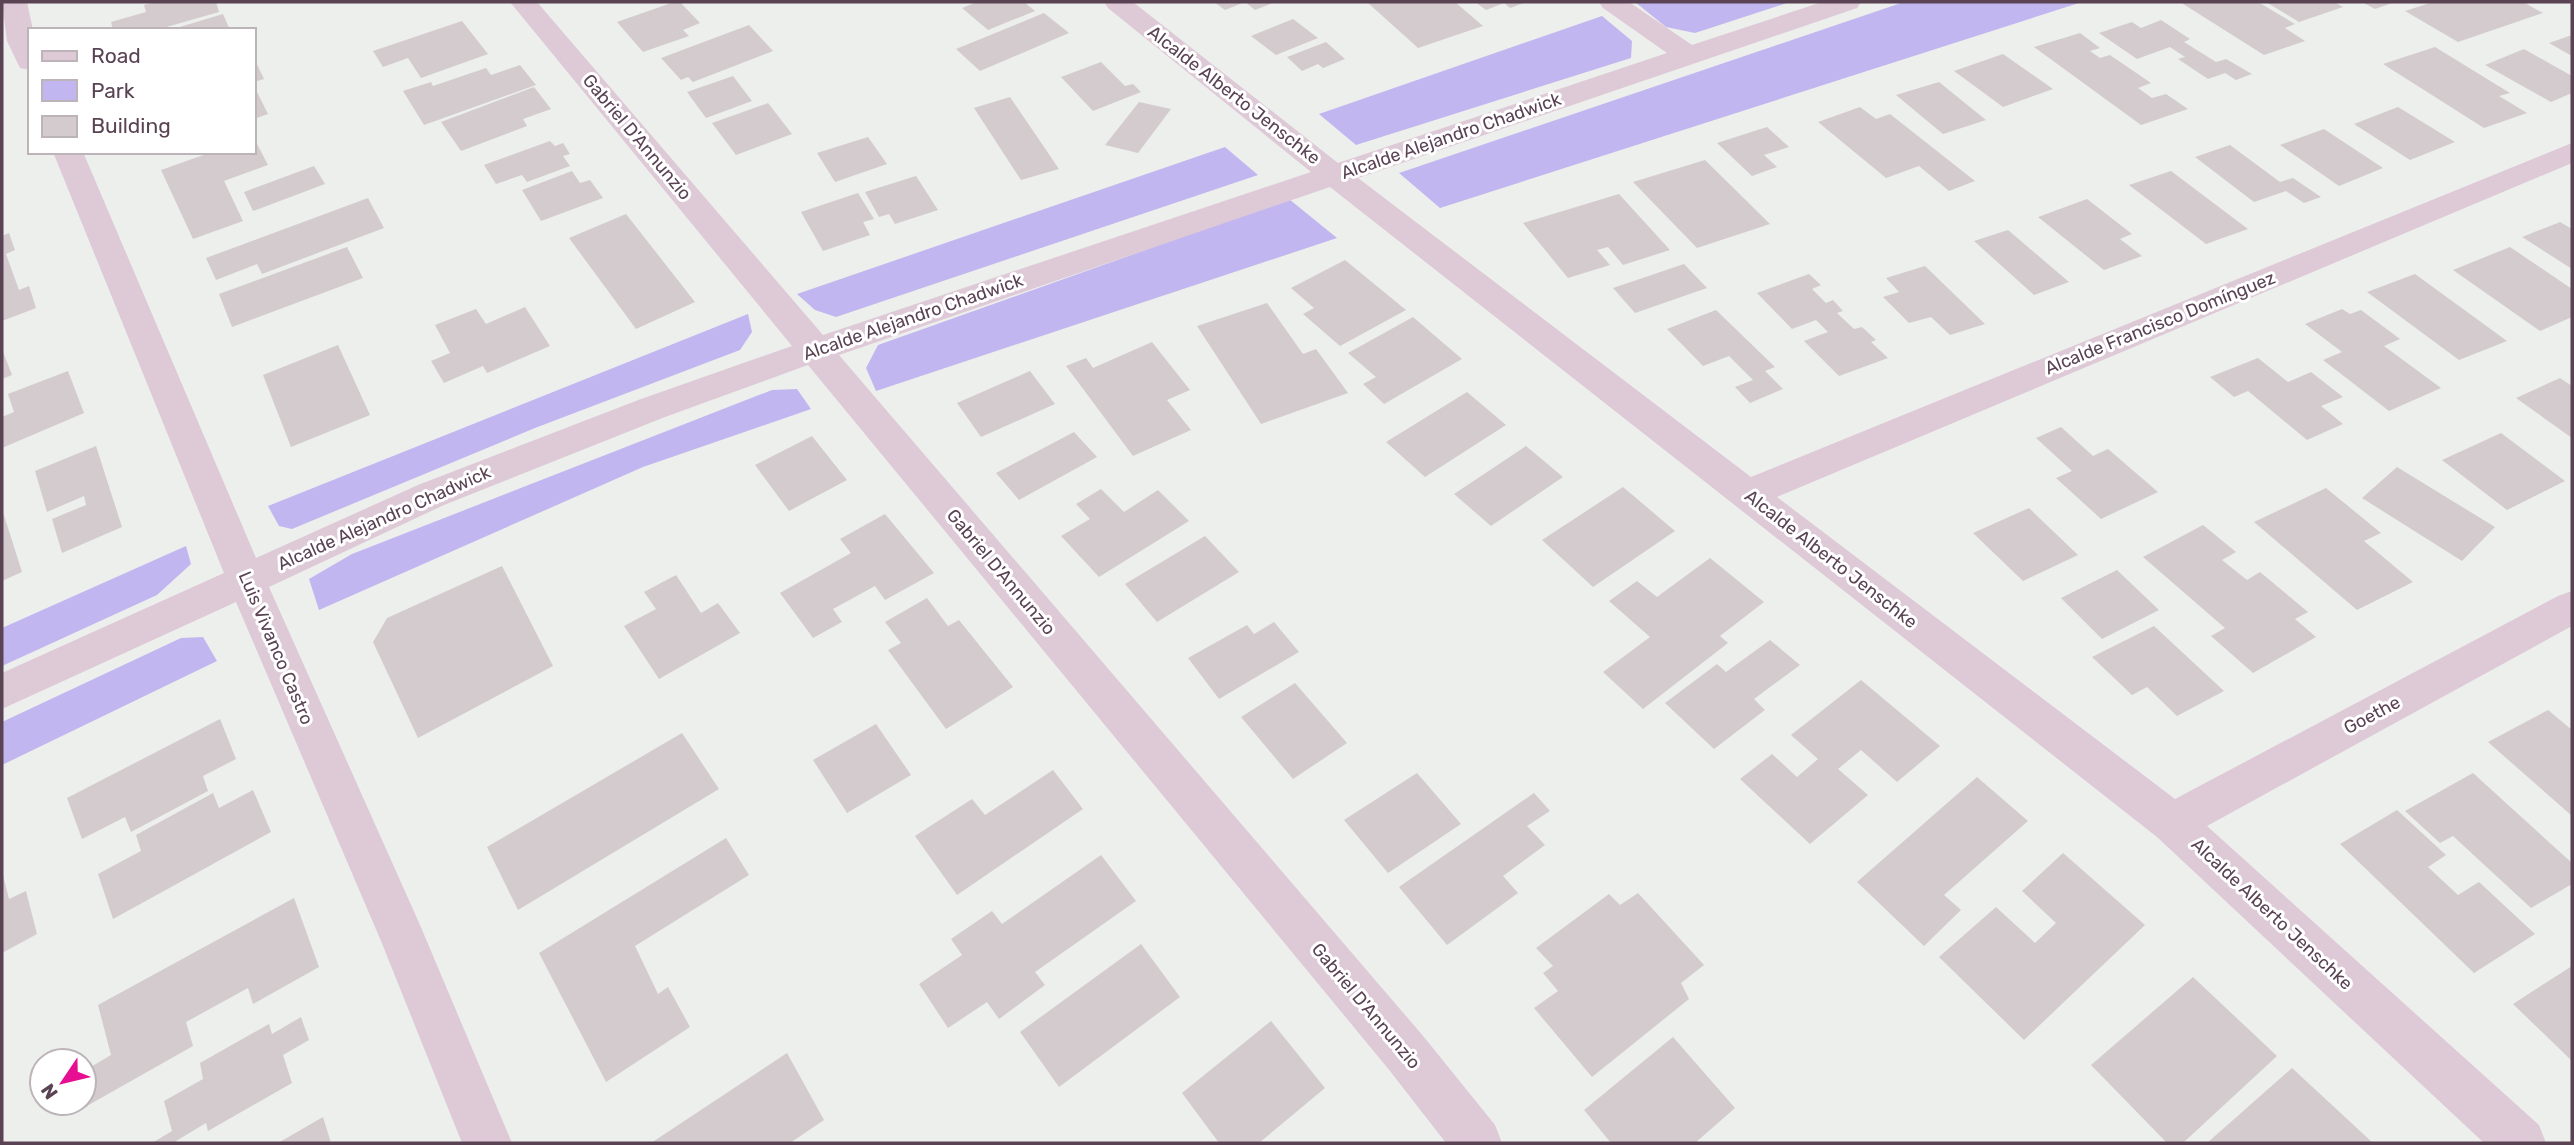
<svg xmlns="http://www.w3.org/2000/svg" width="2574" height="1145" viewBox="0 0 2574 1145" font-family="Rubik,sans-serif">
  <rect width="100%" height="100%" fill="#ecefeb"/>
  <path fill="#c2b6f1" d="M 1635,2 L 1790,2 L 1695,33 L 1666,27 Z
    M 1904,2 L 2082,2 L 1440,208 L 1399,173 Z
    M 1602,16 L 1632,41 L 1631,58 L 1356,145 L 1319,114 Z
    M 1225,147 L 1258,175 L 836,317 L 815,310 L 797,294 Z
    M 1289,199 L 1337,238 L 876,391 L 866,368 L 878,345 Z
    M 748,314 L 752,332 L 740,350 L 535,428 L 292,529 L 279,526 L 268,506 Z
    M 797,389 L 811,409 L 643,467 L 319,610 L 309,579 L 352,554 L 772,390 Z
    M 186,546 L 191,564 L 157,595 L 2,666 L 2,628 Z
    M 203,637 L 217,661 L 2,765 L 2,722 L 181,638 Z"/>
  <path fill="#d4cbcf" d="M 155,2 L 216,2 L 219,12 L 156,30 L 113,30 L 111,22 L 146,12 L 144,5 Z
    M 674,2 L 680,2 L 700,23 L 683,30 L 689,36 L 643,52 L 617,22 Z
    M 977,2 L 1024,2 L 1035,11 L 988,30 L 962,8 Z
    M 1214,2 L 1275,2 L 1255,10 L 1245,2 L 1225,10 Z
    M 1367,2 L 1455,2 L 1483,26 L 1418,48 Z
    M 1475,2 L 1527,2 L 1510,8 L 1504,3 L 1486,10 Z
    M 2180,2 L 2258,2 L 2295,24 L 2285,28 L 2305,41 L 2264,55 Z
    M 2266,2 L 2334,2 L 2343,7 L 2299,22 Z
    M 2362,2 L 2395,2 L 2375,9 Z
    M 2433,2 L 2523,2 L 2543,13 L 2458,42 L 2405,11 Z
    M 1044,13 L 1069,33 L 980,71 L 956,49 Z
    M 223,14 L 230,30 L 173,30 L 173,29 Z
    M 1293,19 L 1318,38 L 1276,55 L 1251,36 Z
    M 2161,20 L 2190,39 L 2184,42 L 2216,62 L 2226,59 L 2252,74 L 2236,80 L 2225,73 L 2208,79 L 2178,59 L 2185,57 L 2170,47 L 2137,59 L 2099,33 L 2132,22 L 2141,28 Z
    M 462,21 L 488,54 L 421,78 L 408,58 L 383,67 L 373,51 Z
    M 749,25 L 773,51 L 693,82 L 688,77 L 681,80 L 661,58 Z
    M 2080,33 L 2100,48 L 2090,51 L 2100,58 L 2110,55 L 2151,83 L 2138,88 L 2152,98 L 2166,94 L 2188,109 L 2141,125 L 2034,47 Z
    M 2572,35 L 2572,56 L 2549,43 Z
    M 1326,42 L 1345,59 L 1323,68 L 1318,64 L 1302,71 L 1287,57 Z
    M 2435,47 L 2510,93 L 2499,96 L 2527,113 L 2484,128 L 2383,64 Z
    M 2524,49 L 2572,76 L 2572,93 L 2551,102 L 2485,65 Z
    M 2003,54 L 2053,89 L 2003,107 L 1954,71 Z
    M 254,58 L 264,79 L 254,82 Z
    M 1101,62 L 1125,86 L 1133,84 L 1141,92 L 1093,111 L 1061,77 Z
    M 520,65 L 536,85 L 424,125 L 403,91 L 431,82 L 433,86 L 486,68 L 491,75 Z
    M 733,76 L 752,101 L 706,118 L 687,92 Z
    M 1939,82 L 1986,120 L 1943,134 L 1896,95 Z
    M 534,87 L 551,109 L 523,119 L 527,126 L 461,151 L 441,122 Z
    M 256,90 L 268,114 L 254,119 L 254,91 Z
    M 1010,97 L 1059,169 L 1021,180 L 974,108 Z
    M 1139,102 L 1171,109 L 1138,153 L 1105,145 Z
    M 768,103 L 792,134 L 736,155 L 712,123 Z
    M 1860,107 L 1876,119 L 1890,114 L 1975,181 L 1949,191 L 1919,166 L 1886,178 L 1818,122 Z
    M 2398,107 L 2455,142 L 2410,160 L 2354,124 Z
    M 1767,127 L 1789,147 L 1764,155 L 1777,167 L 1752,176 L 1717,143 Z
    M 2324,129 L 2383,168 L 2339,186 L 2280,145 Z
    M 868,137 L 887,164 L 835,182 L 817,153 Z
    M 254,138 L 268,165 L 224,181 L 243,221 L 193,239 L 161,170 L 212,152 L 254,152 Z
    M 550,141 L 555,146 L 563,143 L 570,154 L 563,156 L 570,166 L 527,182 L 522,175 L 496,184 L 484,165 Z
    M 2230,145 L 2280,182 L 2293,178 L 2321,197 L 2304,203 L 2286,191 L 2254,202 L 2195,157 Z
    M 1705,160 L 1770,224 L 1697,248 L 1633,182 Z
    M 314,166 L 325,184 L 253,211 L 244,192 Z
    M 572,171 L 580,183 L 590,180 L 603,198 L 541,221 L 522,190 Z
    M 2171,171 L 2248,229 L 2206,244 L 2129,185 Z
    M 916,176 L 938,210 L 895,224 L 889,214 L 879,217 L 865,192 Z
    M 858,193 L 874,219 L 863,222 L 870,235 L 823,251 L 801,212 Z
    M 1619,194 L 1670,250 L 1623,265 L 1608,247 L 1597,250 L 1610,265 L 1568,278 L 1523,223 Z
    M 368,198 L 384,228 L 262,274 L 257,264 L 216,280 L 206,258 Z
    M 2087,199 L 2132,234 L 2120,239 L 2142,256 L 2104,270 L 2038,217 Z
    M 626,214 L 695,302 L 636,329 L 569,238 Z
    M 2560,222 L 2572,229 L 2572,269 L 2522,237 Z
    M 2008,230 L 2069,282 L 2034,295 L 1974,241 Z
    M 9,233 L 15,250 L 6,254 L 19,290 L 29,286 L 36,308 L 2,321 L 2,236 Z
    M 347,247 L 363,278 L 232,327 L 219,294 Z
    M 2510,247 L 2572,289 L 2572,317 L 2540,331 L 2453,270 Z
    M 1345,260 L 1406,310 L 1340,346 L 1303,314 L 1314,308 L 1291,288 Z
    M 1684,264 L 1707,288 L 1635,313 L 1613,288 Z
    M 1925,266 L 1985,324 L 1950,335 L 1931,317 L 1909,323 L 1883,297 L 1899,292 L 1886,278 Z
    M 1809,274 L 1821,285 L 1812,289 L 1826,303 L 1833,300 L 1843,311 L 1837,313 L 1854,329 L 1862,327 L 1876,340 L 1871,342 L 1888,358 L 1839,376 L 1804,341 L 1828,332 L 1816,320 L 1792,329 L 1757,293 Z
    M 2415,274 L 2507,341 L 2459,360 L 2367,292 Z
    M 1267,303 L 1303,354 L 1316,349 L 1348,393 L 1261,424 L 1197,326 Z
    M 525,307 L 550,346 L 487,373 L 483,366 L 444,383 L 431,361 L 450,353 L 435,325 L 476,309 L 486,324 Z
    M 2342,309 L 2350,314 L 2361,310 L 2400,339 L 2384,346 L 2441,388 L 2389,411 L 2323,360 L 2342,352 L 2305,324 Z
    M 1716,310 L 1775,367 L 1765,371 L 1783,389 L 1750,403 L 1735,387 L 1753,380 L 1729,356 L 1703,366 L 1667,329 Z
    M 1413,317 L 1462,359 L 1384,404 L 1363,384 L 1376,377 L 1348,353 Z
    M 1152,342 L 1190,390 L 1167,400 L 1191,430 L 1133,456 L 1066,366 L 1086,358 L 1093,368 Z
    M 338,345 L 370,415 L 291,447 L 263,375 Z
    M 2,349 L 12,375 L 2,379 Z
    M 2258,358 L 2288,382 L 2311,372 L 2343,397 L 2321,406 L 2343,424 L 2307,440 L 2248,391 L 2234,397 L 2210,377 Z
    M 68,371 L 84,413 L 2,448 L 2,417 L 14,412 L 8,394 Z
    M 1030,371 L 1055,404 L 981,437 L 957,403 Z
    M 2560,378 L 2572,386 L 2572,438 L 2516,398 Z
    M 1467,392 L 1506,425 L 1425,477 L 1386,442 Z
    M 2061,427 L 2093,456 L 2108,449 L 2158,492 L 2101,519 L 2056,478 L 2072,471 L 2036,438 Z
    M 1074,432 L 1097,457 L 1019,500 L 996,473 Z
    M 2501,433 L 2565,481 L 2507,510 L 2442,460 Z
    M 812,436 L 847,480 L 789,511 L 755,465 Z
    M 96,446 L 122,527 L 62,553 L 52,519 L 86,505 L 84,496 L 47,512 L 35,471 Z
    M 1526,446 L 1563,477 L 1491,526 L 1454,494 Z
    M 2397,467 L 2495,527 L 2462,561 L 2362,498 Z
    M 1623,487 L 1675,531 L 1593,587 L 1542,540 Z
    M 2326,488 L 2381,533 L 2364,541 L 2413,582 L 2357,610 L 2254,522 Z
    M 1101,489 L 1124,512 L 1158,490 L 1189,521 L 1099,577 L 1061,536 L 1090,519 L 1076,504 Z
    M 2029,508 L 2078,555 L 2023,581 L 1973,533 Z
    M 2,509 L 22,572 L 2,581 Z
    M 885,514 L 934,573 L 885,600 L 875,586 L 833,609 L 842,622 L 813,638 L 780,593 L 851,553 L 840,539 Z
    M 2203,525 L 2236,552 L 2222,560 L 2247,580 L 2260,572 L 2308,612 L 2295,619 L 2316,637 L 2253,673 L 2211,636 L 2225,628 L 2143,557 Z
    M 1205,536 L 1239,572 L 1157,622 L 1125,584 Z
    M 1710,558 L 1764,602 L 1720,636 L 1728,643 L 1643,709 L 1603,672 L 1650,637 L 1609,601 L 1637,581 L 1657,597 Z
    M 502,566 L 553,666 L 418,738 L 373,642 L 387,618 Z
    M 2117,570 L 2159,610 L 2102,639 L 2061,598 Z
    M 676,575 L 701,613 L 718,603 L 740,633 L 659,679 L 624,626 L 656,609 L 644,592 Z
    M 927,598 L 948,626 L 959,620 L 1013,687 L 946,729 L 888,650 L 901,643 L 885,622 Z
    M 1274,622 L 1299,652 L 1219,699 L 1188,658 L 1247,625 L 1254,634 Z
    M 2154,626 L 2224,691 L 2177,716 L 2147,687 L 2132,695 L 2092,657 Z
    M 1770,640 L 1800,665 L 1754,699 L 1765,710 L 1714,749 L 1665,703 L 1717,664 L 1726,672 Z
    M 1861,680 L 1940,746 L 1897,782 L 1861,750 L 1838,769 L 1868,795 L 1810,844 L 1740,779 L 1772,754 L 1797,777 L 1818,759 L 1791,735 Z
    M 1295,683 L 1347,743 L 1293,779 L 1241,717 Z
    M 2548,710 L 2572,730 L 2572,816 L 2488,742 Z
    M 220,719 L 236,759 L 203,776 L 208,791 L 131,832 L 125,817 L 82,839 L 67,798 Z
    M 876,724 L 911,775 L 847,813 L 813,760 Z
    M 682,733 L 719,789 L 518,910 L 487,847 Z
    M 1053,770 L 1083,809 L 957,895 L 915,836 L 972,799 L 985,815 Z
    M 1417,773 L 1461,824 L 1388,873 L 1344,820 Z
    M 2473,773 L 2572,863 L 2572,884 L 2531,908 L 2453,836 L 2440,843 L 2405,811 Z
    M 1977,777 L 2028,821 L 1944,895 L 1961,910 L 1924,946 L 1857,882 Z
    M 253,790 L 271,832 L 113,919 L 98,874 L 141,851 L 136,835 L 213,793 L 219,808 Z
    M 1534,793 L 1550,811 L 1527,826 L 1545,845 L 1503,876 L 1518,893 L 1447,945 L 1399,887 Z
    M 2397,810 L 2446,855 L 2428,867 L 2458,895 L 2479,882 L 2535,934 L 2474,973 L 2340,844 Z
    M 726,838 L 749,875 L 635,946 L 658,994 L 668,987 L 690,1027 L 606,1082 L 539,953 Z
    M 2063,853 L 2145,925 L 2024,1040 L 1939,957 L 1996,907 L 2035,943 L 2056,923 L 2022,891 Z
    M 1101,855 L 1136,901 L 1035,972 L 1045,985 L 999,1019 L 987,1002 L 948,1028 L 919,984 L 962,955 L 951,939 L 992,911 L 1002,924 Z
    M 3,875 L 9,899 L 26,891 L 37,934 L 2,953 Z
    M 1638,893 L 1704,965 L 1681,983 L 1689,999 L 1592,1077 L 1534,1008 L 1558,991 L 1543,973 L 1553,966 L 1536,948 L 1609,894 L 1620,905 Z
    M 294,898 L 319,967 L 253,1004 L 248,988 L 186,1022 L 193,1046 L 78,1111 L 75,1103 L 84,1103 L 84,1071 L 111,1055 L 98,1005 Z
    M 1141,944 L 1180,997 L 1059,1087 L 1020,1032 Z
    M 2572,966 L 2572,1061 L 2513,1004 Z
    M 2193,977 L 2277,1056 L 2183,1143 L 2167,1143 L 2091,1065 Z
    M 301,1017 L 309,1040 L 283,1055 L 292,1083 L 208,1131 L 206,1123 L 176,1141 L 176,1143 L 152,1143 L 172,1131 L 164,1101 L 203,1079 L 200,1063 L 269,1024 L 272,1034 Z
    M 1271,1021 L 1325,1088 L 1259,1143 L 1219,1143 L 1182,1093 Z
    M 1673,1037 L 1735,1108 L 1695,1143 L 1611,1143 L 1584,1110 Z
    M 787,1053 L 824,1120 L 790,1143 L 651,1143 Z
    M 2292,1068 L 2373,1143 L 2207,1143 Z
    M 323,1117 L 331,1143 L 278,1143 Z"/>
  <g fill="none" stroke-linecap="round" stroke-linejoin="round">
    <path fill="#dec9d7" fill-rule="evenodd" d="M 2,2 L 27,2 L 33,30 L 30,30 L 30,70 L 20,68 L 7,41 Z
      M 510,2 L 537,2 L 823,335 L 1311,172 L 1108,8 L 1104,2 L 1133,2 L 1338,163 L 1667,53 L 1603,8 L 1599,2 L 1629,2 L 1692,45 L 1822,2 L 1861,2 L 1857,8 L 1358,178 L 1751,477 L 2572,143 L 2572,163 L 1777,497 L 2175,799 L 2558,596 L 2572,591 L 2572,626 L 2207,826 L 2539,1125 L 2546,1143 L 2484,1143 L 2157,837 L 1330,187 L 839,355 L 1424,1037 L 1495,1125 L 1502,1143 L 1446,1143 L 1390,1071 L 808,365 L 665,417 L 444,505 L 269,587 L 420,925 L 512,1143 L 462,1143 L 381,941 L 236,602 L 2,709 L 2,673 L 224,573 L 53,152 L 83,152 L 256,558 L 418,485 L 641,399 L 792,346 Z"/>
  </g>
  <g text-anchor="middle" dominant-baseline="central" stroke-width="6" stroke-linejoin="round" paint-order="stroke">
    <g font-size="18" fill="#5a4353" stroke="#fff">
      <text transform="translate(1234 95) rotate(38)">Alcalde Alberto Jenschke</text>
      <text transform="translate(1451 136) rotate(-19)">Alcalde Alejandro Chadwick</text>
      <text transform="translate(637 137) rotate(50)">Gabriel D'Annunzio</text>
      <text transform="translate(913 317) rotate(-19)">Alcalde Alejandro Chadwick</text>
      <text transform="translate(2160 323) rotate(-22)">Alcalde Francisco Domínguez</text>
      <text transform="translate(384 518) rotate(-24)">Alcalde Alejandro Chadwick</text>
      <text transform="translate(1831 559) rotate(38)">Alcalde Alberto Jenschke</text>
      <text transform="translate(1001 572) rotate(50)">Gabriel D'Annunzio</text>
      <text transform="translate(276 648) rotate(67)">Luis Vivanco Castro</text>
      <text transform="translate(2372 715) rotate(-28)">Goethe</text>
      <text transform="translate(2272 914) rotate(43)">Alcalde Alberto Jenschke</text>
      <text transform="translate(1366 1006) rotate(50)">Gabriel D'Annunzio</text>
    </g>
  </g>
  <rect width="2574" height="1145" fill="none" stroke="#5a4353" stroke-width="7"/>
  <rect x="28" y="28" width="228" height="126" fill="#ffffff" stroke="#bdb4ba" stroke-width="2"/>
  <rect x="42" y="51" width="35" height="10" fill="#dec9d7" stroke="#bdb4ba" stroke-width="2"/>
  <text x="91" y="63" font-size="21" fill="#5a4353">Road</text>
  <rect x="42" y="80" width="35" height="21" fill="#c2b6f1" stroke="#bdb4ba" stroke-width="2"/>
  <text x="91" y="98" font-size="21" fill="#5a4353">Park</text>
  <rect x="42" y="116" width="35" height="21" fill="#d4cbcf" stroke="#bdb4ba" stroke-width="2"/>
  <text x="91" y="133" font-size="21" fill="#5a4353">Building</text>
  <g transform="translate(63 1082) rotate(235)"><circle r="33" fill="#ffffff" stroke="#bdb4ba" stroke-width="2"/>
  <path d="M0-5L12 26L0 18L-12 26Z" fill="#e60e91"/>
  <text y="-10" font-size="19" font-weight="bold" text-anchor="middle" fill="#5a4353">N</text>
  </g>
</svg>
